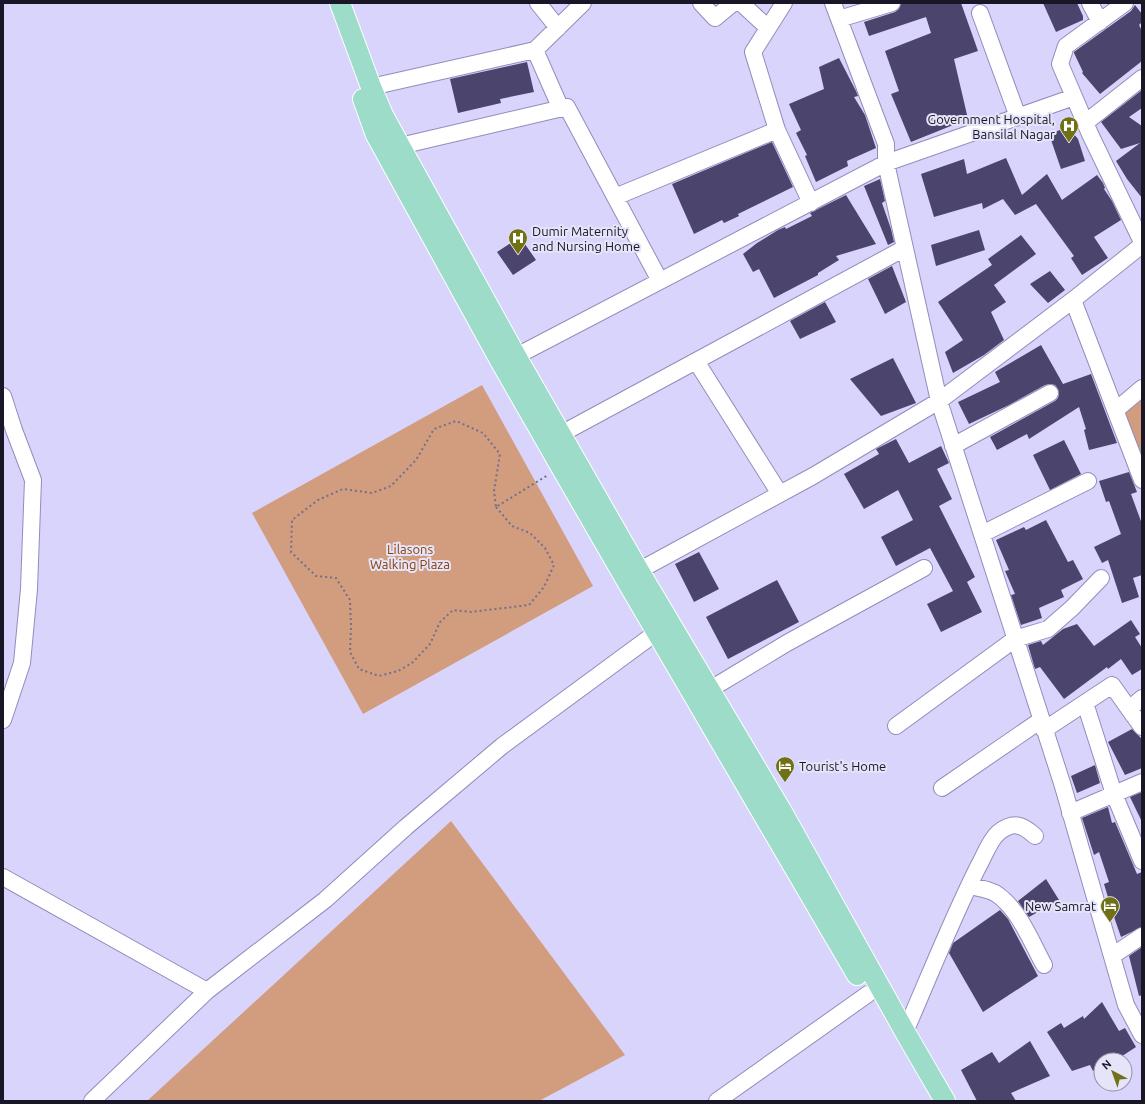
<svg xmlns="http://www.w3.org/2000/svg" width="1145" height="1104" viewBox="0 0 1145 1104" font-family="Ubuntu,sans-serif">
  <rect width="100%" height="100%" fill="#d8d4fc"/>
  <path fill="#d29d7f" d="M 482,385 L 593,586 L 363,714 L 252,513 Z
    M 1142,394 L 1142,466 L 1122,412 Z
    M 451,821 L 625,1055 L 539,1101 L 147,1101 Z"/>
  <path fill="#4b446d" d="M 901,3 L 961,3 L 978,51 L 954,59 L 968,119 L 911,142 L 891,94 L 899,91 L 885,51 L 931,33 L 926,17 L 869,36 L 864,22 L 895,12 L 899,9 Z
    M 1043,3 L 1077,3 L 1083,16 L 1083,20 L 1056,32 Z
    M 1135,5 L 1142,14 L 1142,22 L 1139,25 L 1142,31 L 1142,61 L 1100,94 L 1082,73 L 1083,72 L 1074,53 L 1074,52 L 1131,11 Z
    M 839,58 L 856,91 L 858,96 L 854,97 L 865,115 L 876,148 L 847,161 L 848,166 L 816,182 L 805,156 L 807,155 L 796,133 L 801,130 L 789,104 L 824,89 L 819,67 Z
    M 527,62 L 534,92 L 500,99 L 501,103 L 458,113 L 450,79 Z
    M 1142,90 L 1142,108 L 1129,117 L 1142,126 L 1142,198 L 1127,179 L 1116,161 L 1140,143 L 1121,149 L 1101,122 Z
    M 1068,127 L 1078,139 L 1085,161 L 1061,169 L 1049,134 Z
    M 772,142 L 793,187 L 738,214 L 739,216 L 724,223 L 722,220 L 694,234 L 672,184 Z
    M 1006,158 L 1022,195 L 1047,174 L 1062,200 L 1097,175 L 1103,183 L 1105,188 L 1104,189 L 1112,201 L 1121,220 L 1094,237 L 1108,258 L 1082,275 L 1071,258 L 1074,256 L 1036,204 L 1015,215 L 1003,199 L 983,209 L 982,203 L 934,217 L 921,174 L 964,159 L 967,174 Z
    M 880,179 L 885,201 L 882,203 L 891,229 L 894,242 L 888,245 L 864,186 Z
    M 846,195 L 876,244 L 836,256 L 839,260 L 818,273 L 818,275 L 774,298 L 759,269 L 753,272 L 743,254 L 757,243 L 778,230 L 785,227 L 786,229 L 812,216 L 810,213 Z
    M 979,230 L 985,250 L 936,266 L 931,245 Z
    M 1021,235 L 1036,254 L 994,285 L 1006,302 L 991,312 L 1004,340 L 984,355 L 953,373 L 945,352 L 963,340 L 938,302 L 992,265 L 988,259 Z
    M 520,237 L 536,260 L 513,275 L 497,252 Z
    M 892,266 L 906,302 L 885,314 L 868,279 Z
    M 1050,271 L 1065,290 L 1048,303 L 1030,284 Z
    M 825,302 L 836,322 L 800,339 L 790,321 Z
    M 1041,345 L 1063,384 L 1091,374 L 1117,443 L 1089,450 L 1084,430 L 1086,429 L 1079,407 L 1029,439 L 1027,434 L 997,450 L 990,437 L 1055,401 L 1058,398 L 1059,394 L 1058,389 L 1055,385 L 1051,384 L 1045,385 L 1009,405 L 969,424 L 958,402 L 1000,382 L 995,372 Z
    M 893,358 L 916,403 L 881,416 L 850,379 Z
    M 896,439 L 909,463 L 941,446 L 949,463 L 937,469 L 952,499 L 939,506 L 975,577 L 967,582 L 982,612 L 941,632 L 927,604 L 953,591 L 930,548 L 896,566 L 881,537 L 913,520 L 898,490 L 864,509 L 844,474 L 879,454 L 876,449 Z
    M 1064,440 L 1081,474 L 1050,490 L 1033,455 Z
    M 1129,472 L 1137,492 L 1131,494 L 1142,524 L 1142,575 L 1133,578 L 1139,597 L 1122,603 L 1108,560 L 1102,563 L 1094,547 L 1121,534 L 1109,501 L 1106,502 L 1099,481 Z
    M 1046,520 L 1068,562 L 1073,560 L 1083,579 L 1061,590 L 1064,597 L 1039,608 L 1042,618 L 1021,625 L 1011,595 L 1015,594 L 1005,571 L 1009,570 L 996,540 L 1024,527 L 1026,530 Z
    M 699,552 L 719,589 L 694,602 L 675,564 Z
    M 777,580 L 799,622 L 728,659 L 706,617 Z
    M 1131,620 L 1140,634 L 1135,637 L 1142,648 L 1142,669 L 1132,675 L 1121,659 L 1108,669 L 1107,667 L 1064,699 L 1040,667 L 1035,669 L 1028,645 L 1041,641 L 1043,645 L 1063,629 L 1077,624 L 1094,646 Z
    M 1132,729 L 1142,739 L 1142,768 L 1125,775 L 1108,742 Z
    M 1095,765 L 1100,783 L 1077,793 L 1071,776 Z
    M 1142,792 L 1142,822 L 1130,797 Z
    M 1108,807 L 1112,823 L 1115,822 L 1137,874 L 1142,872 L 1142,927 L 1121,937 L 1113,914 L 1104,884 L 1109,882 L 1099,852 L 1094,855 L 1082,818 Z
    M 1046,879 L 1059,900 L 1029,917 L 1018,901 Z
    M 1000,910 L 1008,919 L 1038,976 L 983,1012 L 949,953 L 953,943 Z
    M 1142,947 L 1142,995 L 1139,996 L 1129,956 Z
    M 1102,1002 L 1119,1031 L 1125,1028 L 1136,1047 L 1116,1060 L 1101,1060 L 1101,1066 L 1093,1071 L 1090,1065 L 1072,1071 L 1047,1032 L 1061,1023 L 1064,1028 L 1083,1016 L 1084,1019 Z
    M 1030,1041 L 1050,1076 L 1011,1093 L 1016,1101 L 977,1101 L 961,1070 L 992,1052 L 999,1063 Z"/>
  <g fill="none" stroke-linecap="round" stroke-linejoin="round">
    <g stroke="#928cbb" stroke-width="18">
      <path id="minor" d="M 538,3 L 558,28
        M 701,3 L 715,18 L 733,3
        M 741,3 L 768,28
        M 784,3 L 753,52 L 777,130 L 811,203
        M 833,3 L 886,144 L 886,163 L 939,401 L 1062,783 L 1126,1005 L 1142,1035
        M 1090,3 L 1100,22
        M 1125,3 L 1066,46 L 1060,64 L 1090,134 L 1142,242
        M 980,13 L 1018,117
        M 839,19 L 892,3
        M 535,50 L 561,109
        M 371,87 L 535,50 L 583,3
        M 1085,123 L 1142,78
        M 400,146 L 567,107 L 660,281
        M 615,197 L 777,130
        M 1073,300 L 1142,480
        M 507,361 L 886,163 L 1074,97
        M 696,361 L 780,494
        M 3,396 L 14,430 L 33,480 L 29,589 L 22,663 L 3,720
        M 1116,410 L 1142,388
        M 561,434 L 905,248
        M 953,446 L 1050,393
        M 982,534 L 1088,481
        M 629,576 L 813,476 L 939,401 L 1073,300 L 1142,245
        M 709,690 L 787,643 L 924,568
        M 1142,698 L 1129,709 L 1142,727
        M 1085,703 L 1114,794 L 1142,861
        M 896,726 L 1015,639 L 1048,629 L 1072,608 L 1101,578
        M 1044,730 L 1112,685 L 1134,716
        M 942,788 L 1041,720
        M 1070,813 L 1142,782
        M 3,877 L 207,991
        M 969,886 C 978,888 990,889 998,895 C 1019,910 1032,943 1044,965
        M 1112,956 L 1142,936
        M 905,1032 C 929,977 951,921 978,867 C 984,857 989,841 998,833 C 1013,821 1022,824 1035,836
        M 92,1101 L 207,991 L 325,900 L 406,827 L 502,746 L 657,632
        M 717,1101 L 868,994"/>
    </g>
    <g stroke="#fff" stroke-width="22">
      <path id="major" d="M 340,3 L 371,87 L 383,115 L 400,146 L 516,356 L 639,571 L 781,810 L 905,1032 L 945,1101
        M 363,99 L 376,135 L 502,364 L 561,467 L 625,578 L 857,975"/>
    </g>
    <path stroke="#726f8b" stroke-width="2" stroke-dasharray="2 3" stroke-linecap="butt" d="M 496,507 L 512,526 L 530,533 L 545,548 L 554,565 L 544,587 L 529,605 L 471,612 L 453,610 L 440,622 L 430,644 L 412,663 L 398,671 L 379,676 L 359,669 L 350,652 L 351,626 L 350,600 L 336,578 L 316,576 L 291,552 L 292,520 L 318,500 L 343,489 L 372,493 L 391,486 L 416,460 L 434,429 L 456,421 L 483,433 L 500,454 L 494,491 L 496,507 L 548,475"/>
    <use href="#minor" stroke="#fff" stroke-width="16"/>
    <use href="#major" stroke="#9ddcc8" stroke-width="20"/>
  </g>
  <defs>
    <g id="hospital-pin" transform="scale(1)"><path d="M0 17L-7.5 6A9.5 9.5 0 1 1 7.5 6Z" fill="#707115" stroke="#e6e4f8"/><path d="M-5-5h3v3.5h4V-5h3V5h-3V1.5h-4V5h-3Z" fill="#fff"/></g>
    <g id="hotel-pin" transform="scale(1)"><path d="M0 17L-7.5 6A9.5 9.5 0 1 1 7.5 6Z" fill="#707115" stroke="#e6e4f8"/><path d="M-6-4.5h1.5V1H6V5H4.5V3h-9V5H-6ZM-4 0a1.8 1.8 0 1 1 3.6 0ZM.5 0V-2.5h3Q6-2.5 6 0Z" fill="#fff"/></g>
  </defs>
  <g fill-rule="evenodd">
    <use href="#hospital-pin" x="1069" y="126"/>
    <use href="#hospital-pin" x="518" y="238"/>
    <use href="#hotel-pin" x="785" y="766"/>
    <use href="#hotel-pin" x="1110" y="906"/>
  </g>
  <g text-anchor="middle" dominant-baseline="central" stroke-width="4" stroke-linejoin="round" paint-order="stroke">
    <g font-size="13" fill="#191628" stroke="#e6e4f8" text-anchor="end">
      <text x="1055" y="119">Government Hospital,<tspan x="1055" dy="15">Bansilal Nagar</tspan></text>
      <text x="532" y="231" text-anchor="start">Dumir Maternity<tspan x="532" dy="15">and Nursing Home</tspan></text>
      <text x="799" y="766" text-anchor="start">Tourist's Home</text>
      <text x="1096" y="906">New Samrat</text>
    </g>
    <g font-size="13" fill="#883f07" stroke="#e6e4f8">
      <text x="410" y="549">Lilasons<tspan x="410" dy="15">Walking Plaza</tspan></text>
    </g>
  </g>
  <rect width="1145" height="1104" fill="none" stroke="#191628" stroke-width="8"/>
  <g transform="translate(1113 1072) rotate(319)"><circle r="19" fill="#e6e4f8" stroke="#9492a5"/>
  <path d="M0-3L7 15L0 10L-7 15Z" fill="#707115"/>
  <text y="-6" font-size="11" font-weight="bold" text-anchor="middle" fill="#191628">N</text>
  </g>
</svg>
